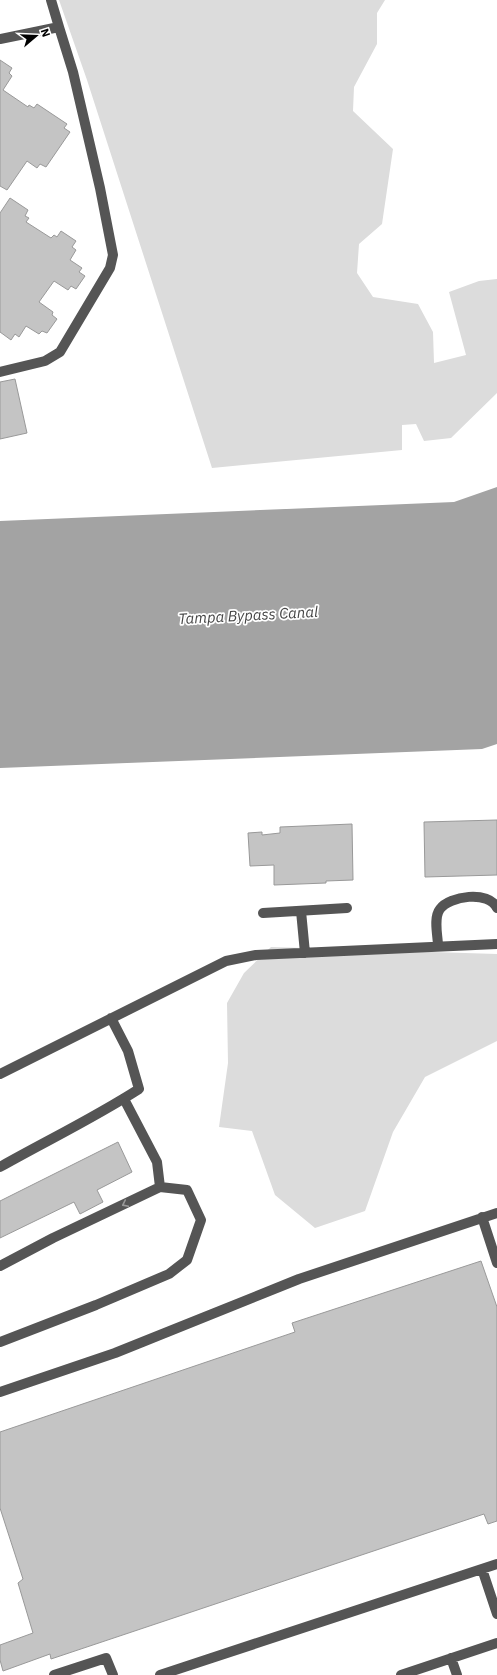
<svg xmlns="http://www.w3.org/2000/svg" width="497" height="1675" viewBox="0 0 497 1675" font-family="'IBM Plex Sans',sans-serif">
  <rect width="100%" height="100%" fill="#fff"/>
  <path fill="#dcdcdc" d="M 59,0 L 385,0 L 377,13 L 377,44 L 354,87 L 353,111 L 393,149 L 382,224 L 359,244 L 357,273 L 373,297 L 418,304 L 433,332 L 434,363 L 466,355 L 449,292 L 479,281 L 497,279 L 497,393 L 451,438 L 424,441 L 416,424 L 402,425 L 402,450 L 212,468 L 87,80 Z
    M 271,947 L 497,954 L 497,1041 L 425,1077 L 393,1132 L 365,1211 L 315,1228 L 275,1195 L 252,1131 L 219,1127 L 228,1063 L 227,1003 L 244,973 Z"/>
  <path fill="#a3a3a3" d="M 497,487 L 497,744 L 482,749 L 0,768 L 0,521 L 454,502 Z"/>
  <path fill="#c4c4c4" stroke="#999" d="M 0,60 L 12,68 L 9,73 L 12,76 L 3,90 L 28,107 L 29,105 L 34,108 L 37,104 L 67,124 L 64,128 L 70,132 L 46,167 L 40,164 L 37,168 L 27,161 L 7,190 L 0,186 Z
    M 10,198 L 28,210 L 25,216 L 29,218 L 26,222 L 51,238 L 54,235 L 57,237 L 61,231 L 76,241 L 72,247 L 76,250 L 70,260 L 82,268 L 79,272 L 85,276 L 76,289 L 71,286 L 68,290 L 54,281 L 39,302 L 53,312 L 52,315 L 57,319 L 47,333 L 42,331 L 39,334 L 26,326 L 19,337 L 15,334 L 11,340 L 0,332 L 0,213 Z
    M 15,379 L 27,433 L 0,439 L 0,382 Z
    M 497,820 L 497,875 L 425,877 L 424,822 Z
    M 352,824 L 353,880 L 326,881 L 326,883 L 274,885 L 274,865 L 250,866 L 248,833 L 262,832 L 262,835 L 280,833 L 280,827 Z
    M 118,1142 L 132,1172 L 97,1190 L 103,1202 L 80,1214 L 74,1202 L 0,1238 L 0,1201 Z
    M 481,1261 L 497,1307 L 497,1521 L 488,1524 L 484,1514 L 51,1659 L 50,1654 L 3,1671 L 0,1660 L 0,1645 L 33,1633 L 18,1583 L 23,1579 L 0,1508 L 0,1432 L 295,1332 L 292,1323 Z"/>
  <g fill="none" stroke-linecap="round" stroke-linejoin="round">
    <path stroke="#555" stroke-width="10" d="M 0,39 L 59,27 L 51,0
      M 0,372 L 45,361 L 60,352 L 110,268 L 113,255 L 100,188 L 73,72 L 59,27
      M 301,911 L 305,953
      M 263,913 L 347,908
      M 438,946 C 438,936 433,918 440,909 C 449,896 489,890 497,908
      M 0,1074 L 226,961 L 256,955 L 497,944
      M 124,1099 L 157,1162 L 160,1187
      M 0,1167 C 46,1141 94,1118 139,1089 L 128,1051 L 111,1018
      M 482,1217 L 497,1263
      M 0,1266 L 53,1238 L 160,1187 L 187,1190 L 201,1220 L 187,1260 L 169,1274 L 96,1305 L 0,1342
      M 0,1392 L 115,1353 L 299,1279 L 497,1213
      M 482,1569 L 497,1614
      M 451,1658 L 457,1675
      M 54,1675 L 106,1658 L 113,1675
      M 160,1675 L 497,1564
      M 401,1675 L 497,1643"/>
  </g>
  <defs><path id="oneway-chevron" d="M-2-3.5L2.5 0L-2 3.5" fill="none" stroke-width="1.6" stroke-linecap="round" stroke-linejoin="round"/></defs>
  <use stroke="#999" href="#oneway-chevron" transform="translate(125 1204) rotate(154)"/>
  <g text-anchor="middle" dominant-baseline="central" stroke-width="3.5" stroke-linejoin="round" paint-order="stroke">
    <g font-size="15" font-style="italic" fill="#444" stroke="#fff">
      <text transform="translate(248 615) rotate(-3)">Tampa Bypass Canal</text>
    </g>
  </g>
  <g transform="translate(36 36) rotate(71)" stroke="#ffffff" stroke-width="3" paint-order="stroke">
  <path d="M0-3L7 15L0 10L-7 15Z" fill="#000000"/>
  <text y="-6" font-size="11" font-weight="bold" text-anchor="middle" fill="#000000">N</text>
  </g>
</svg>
